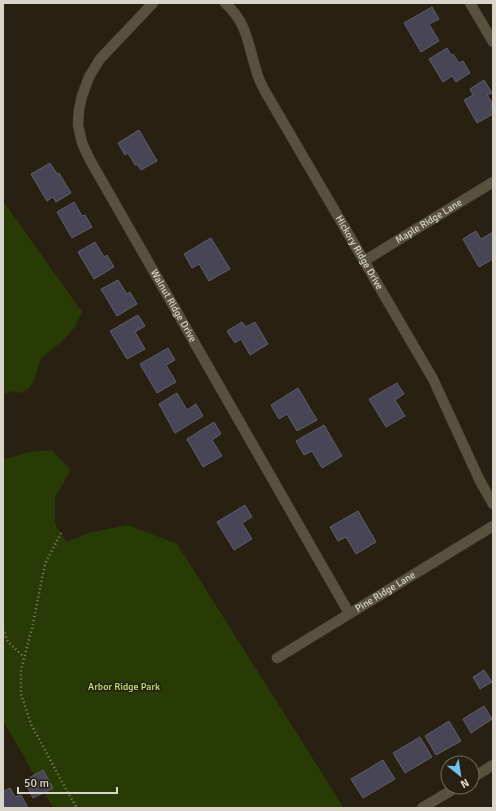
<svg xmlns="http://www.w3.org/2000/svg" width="496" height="811" viewBox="0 0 496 811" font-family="Signika,sans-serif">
  <rect width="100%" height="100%" fill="#282112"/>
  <path fill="#293b05" d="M 3,201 L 82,312 L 75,327 L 61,342 L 41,358 L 34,381 L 29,388 L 20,393 L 12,391 L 3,394 Z
    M 52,450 L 71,470 L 55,497 L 55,524 L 66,542 L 92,532 L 128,525 L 177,544 L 344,808 L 53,808 L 3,720 L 3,459 L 9,458 L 30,452 Z"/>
  <path fill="#474556" stroke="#5f5d6f" d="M 432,7 L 439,19 L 429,24 L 439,41 L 421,52 L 404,23 Z
    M 447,48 L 451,55 L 453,54 L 459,63 L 463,61 L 470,73 L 456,82 L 452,76 L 443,82 L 429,59 Z
    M 484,80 L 492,93 L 487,95 L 493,104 L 491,106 L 493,110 L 493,114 L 477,123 L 464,100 L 473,95 L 470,89 Z
    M 139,130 L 157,161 L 141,170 L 137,164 L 135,165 L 128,153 L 125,155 L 118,143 Z
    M 50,163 L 57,174 L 59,173 L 71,193 L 56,202 L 53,197 L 47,201 L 31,174 Z
    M 74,202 L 82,216 L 85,215 L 92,227 L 72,238 L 57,212 Z
    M 476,231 L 481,239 L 493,232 L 493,259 L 479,267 L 463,239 Z
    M 211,238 L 230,269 L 209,281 L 199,264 L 192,268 L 184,254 Z
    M 95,242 L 104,257 L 107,255 L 114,267 L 94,279 L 78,252 Z
    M 118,280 L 127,294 L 130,292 L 137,304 L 117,316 L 101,289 Z
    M 138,315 L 145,326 L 135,332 L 145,349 L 127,359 L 110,331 Z
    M 242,322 L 246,327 L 255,322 L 268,344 L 250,355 L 241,339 L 235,343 L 227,331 Z
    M 168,348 L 175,360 L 166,365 L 176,382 L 157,393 L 140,364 Z
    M 397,383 L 404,394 L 395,400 L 405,416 L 386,427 L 369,399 Z
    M 298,388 L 317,420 L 297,431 L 287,414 L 279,419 L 271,405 Z
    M 177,393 L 187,410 L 196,404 L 203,416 L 175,433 L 159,404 Z
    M 214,422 L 221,434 L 212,440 L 222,456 L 203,467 L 187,439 Z
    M 324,425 L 342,456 L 322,468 L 312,451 L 304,455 L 296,441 Z
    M 245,505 L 252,517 L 242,523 L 252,539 L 234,550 L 217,522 Z
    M 358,511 L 376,542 L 356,554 L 346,537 L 338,541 L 330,527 Z
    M 484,670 L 492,682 L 480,689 L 473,677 Z
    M 484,706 L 492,719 L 471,733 L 463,719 Z
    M 449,721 L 461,741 L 436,755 L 425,736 Z
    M 420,737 L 432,757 L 405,773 L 393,753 Z
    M 383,760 L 395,779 L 363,798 L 351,779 Z
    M 43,770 L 53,788 L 33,798 L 24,781 Z
    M 10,788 L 15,797 L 21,795 L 28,808 L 3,808 L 3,790 L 4,791 Z"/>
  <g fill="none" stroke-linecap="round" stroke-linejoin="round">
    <g stroke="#413b31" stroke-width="11">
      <g id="minor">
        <path id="s1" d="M 153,3 L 100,59 L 89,77 L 82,96 L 79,110 L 78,125 L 82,143 L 90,160 L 349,613"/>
        <path id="s2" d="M 225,3 C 248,23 248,46 257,73 C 259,80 262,86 266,93 L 433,379 L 480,481 L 493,504"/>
        <path d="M 470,3 L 493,42"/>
        <path id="s3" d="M 364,261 L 493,182"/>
        <path id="s4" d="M 277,658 L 493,526"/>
        <path d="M 472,778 L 493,765"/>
        <path d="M 422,808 L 457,787"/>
      </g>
    </g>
    <path stroke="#868073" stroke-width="2.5" stroke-dasharray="1 3" stroke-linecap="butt" d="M 61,533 L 45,564 L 32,628 L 21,670 L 21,694 L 31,724 L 68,793 L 77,808
      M 3,629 L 8,642 L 24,657"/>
    <use href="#minor" stroke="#595140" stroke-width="10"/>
  </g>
  <g text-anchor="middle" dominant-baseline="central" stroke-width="3.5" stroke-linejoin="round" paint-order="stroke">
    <g font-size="10" fill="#dad5cb" stroke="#282112">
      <text stroke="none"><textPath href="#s3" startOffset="76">Maple Ridge Lane</textPath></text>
      <text stroke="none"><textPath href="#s2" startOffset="285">Hickory Ridge Drive</textPath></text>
      <text stroke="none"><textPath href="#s1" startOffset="353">Walnut Ridge Drive</textPath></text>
      <text stroke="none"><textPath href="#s4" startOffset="127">Pine Ridge Lane</textPath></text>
    </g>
    <g font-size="10" fill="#bceb77" stroke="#282112">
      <text x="124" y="687">Arbor Ridge Park</text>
    </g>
  </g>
  <rect width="496" height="811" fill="none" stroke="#dad5cb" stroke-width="8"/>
  <g transform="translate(460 775) rotate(150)"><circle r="19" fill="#282112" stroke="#6f695c"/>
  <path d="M0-3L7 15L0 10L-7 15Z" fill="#70c2f4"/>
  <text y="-6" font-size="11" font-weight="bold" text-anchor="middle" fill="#dad5cb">N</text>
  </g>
  <path d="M18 787v6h99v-6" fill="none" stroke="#dad5cb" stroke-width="2"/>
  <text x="24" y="787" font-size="12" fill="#dad5cb" stroke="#282112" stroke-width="3" paint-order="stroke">50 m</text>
</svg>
